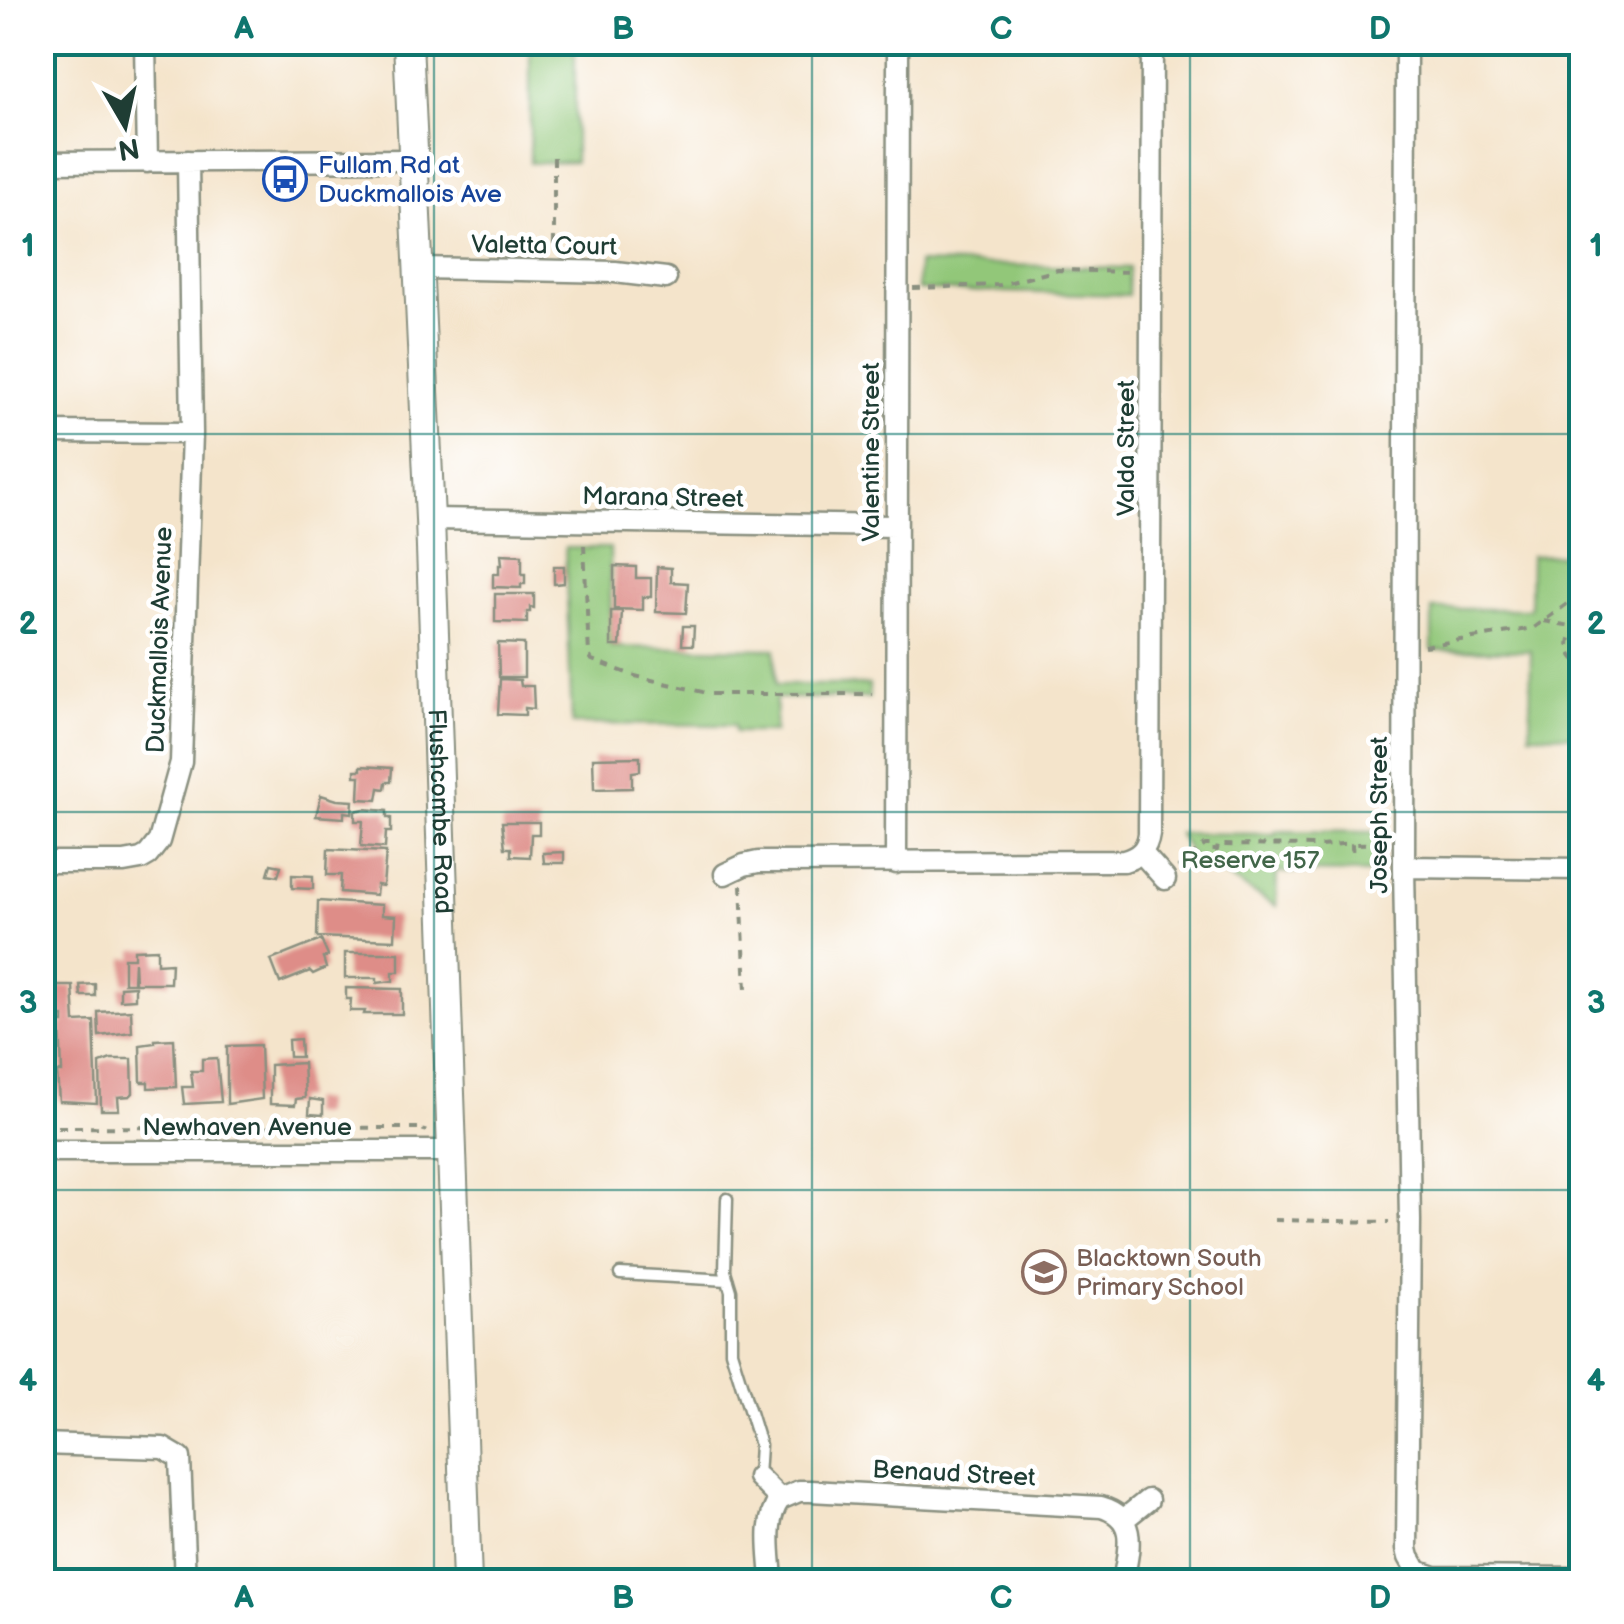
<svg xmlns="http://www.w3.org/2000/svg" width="1624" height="1624" viewBox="0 0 1624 1624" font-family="'Balsamiq Sans',sans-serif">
  <rect width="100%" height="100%" fill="#fff"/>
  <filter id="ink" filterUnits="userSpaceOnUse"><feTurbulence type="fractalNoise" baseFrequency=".01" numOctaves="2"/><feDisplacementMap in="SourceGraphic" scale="20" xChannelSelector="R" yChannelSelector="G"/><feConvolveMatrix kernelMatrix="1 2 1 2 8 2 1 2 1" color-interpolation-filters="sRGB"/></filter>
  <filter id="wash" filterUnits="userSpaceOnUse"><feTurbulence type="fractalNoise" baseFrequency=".0048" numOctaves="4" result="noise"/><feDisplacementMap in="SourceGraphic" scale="40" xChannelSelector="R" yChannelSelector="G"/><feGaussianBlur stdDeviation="2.25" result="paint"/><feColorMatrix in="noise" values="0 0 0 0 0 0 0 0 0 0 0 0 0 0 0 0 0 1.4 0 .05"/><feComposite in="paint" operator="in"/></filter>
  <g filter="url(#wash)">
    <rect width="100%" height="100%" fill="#f4e4cb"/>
    <path fill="#92c779" stroke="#588256" stroke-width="2.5" d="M 530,43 L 575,43 L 575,162 L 530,163 Z
      M 918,263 L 1129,268 L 1128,295 L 918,290 Z
      M 565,548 L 610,548 L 611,647 L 775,649 L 776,685 L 869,685 L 869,698 L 776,698 L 775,732 L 735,732 L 734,725 L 572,724 Z
      M 1581,554 L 1581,735 L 1530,734 L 1531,651 L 1432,650 L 1432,609 L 1530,609 L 1531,556 Z
      M 1276,831 L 1376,832 L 1375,873 L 1277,872 L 1276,906 L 1191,855 L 1178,833 L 1275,834 Z"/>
    <g id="blocks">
      <path fill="#de8d88" d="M 501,554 L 522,555 L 522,574 L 525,574 L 525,584 L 521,584 L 521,588 L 493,587 L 493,574 L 499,574 L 499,565 L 502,565 Z
        M 554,566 L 564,566 L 564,583 L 554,584 Z
        M 614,566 L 636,567 L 636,578 L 651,578 L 651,597 L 643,597 L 643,610 L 614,609 Z
        M 657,567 L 671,568 L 671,582 L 688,583 L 686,613 L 656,612 Z
        M 495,594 L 534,594 L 534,608 L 530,607 L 530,612 L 527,612 L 527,623 L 495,622 Z
        M 611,611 L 622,611 L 620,646 L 611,646 Z
        M 683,626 L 694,626 L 693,645 L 682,645 Z
        M 498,643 L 524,644 L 524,677 L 499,677 Z
        M 500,679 L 520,680 L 521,686 L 533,686 L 534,709 L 525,708 L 525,715 L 498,714 Z
        M 640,757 L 640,771 L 632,772 L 632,788 L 594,789 L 593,758 Z
        M 361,766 L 392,768 L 391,782 L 386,782 L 385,789 L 379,788 L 377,800 L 359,799 L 360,776 L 355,776 L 355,770 L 361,770 Z
        M 321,795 L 337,800 L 353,801 L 352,813 L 344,812 L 344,818 L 316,816 Z
        M 364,809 L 387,811 L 387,818 L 391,818 L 391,832 L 386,832 L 385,848 L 361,846 L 363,821 L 355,821 L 355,811 Z
        M 502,822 L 539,822 L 539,834 L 531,834 L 530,857 L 511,856 L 511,848 L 505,848 Z
        M 328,849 L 386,852 L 383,886 L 377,885 L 376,895 L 340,892 L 341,875 L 327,875 Z
        M 564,852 L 564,863 L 544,863 L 543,853 Z
        M 271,864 L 281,866 L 278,876 L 268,874 Z
        M 292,875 L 313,876 L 313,889 L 292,888 Z
        M 318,901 L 382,905 L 382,915 L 396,916 L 395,940 L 317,937 Z
        M 321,940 L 328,956 L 323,958 L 326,968 L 313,974 L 310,971 L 280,983 L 271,960 Z
        M 157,949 L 157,964 L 171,963 L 170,983 L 135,983 L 134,962 L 133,983 L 124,983 L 124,958 L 134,958 L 134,950 Z
        M 345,953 L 399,953 L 399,972 L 393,972 L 393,981 L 377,983 L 377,978 L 345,978 Z
        M 95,984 L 95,996 L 81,996 L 80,985 Z
        M 54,986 L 73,986 L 75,1022 L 94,1021 L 97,1103 L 59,1101 L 57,1072 L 62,1072 L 60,1023 L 63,1023 L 63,1016 L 55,1016 Z
        M 135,986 L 135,999 L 120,1000 L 120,987 Z
        M 346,988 L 402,989 L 402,1014 L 364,1014 L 365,1011 L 350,1011 L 351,999 L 346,999 Z
        M 131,1010 L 132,1032 L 99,1036 L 98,1012 Z
        M 174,1039 L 176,1087 L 148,1088 L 148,1082 L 141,1082 L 140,1045 L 155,1043 L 155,1040 Z
        M 300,1039 L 301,1057 L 289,1057 L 288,1040 Z
        M 260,1045 L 262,1099 L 227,1104 L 227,1046 Z
        M 217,1058 L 221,1102 L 184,1104 L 182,1087 L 193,1087 L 191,1071 L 202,1071 L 202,1059 Z
        M 111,1059 L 132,1059 L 133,1093 L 130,1096 L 118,1097 L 119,1110 L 101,1110 L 100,1063 Z
        M 303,1063 L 305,1098 L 296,1099 L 295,1105 L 270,1104 L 270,1065 Z
        M 310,1099 L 323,1101 L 323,1115 L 309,1114 Z"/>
    </g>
  </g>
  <g filter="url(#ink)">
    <use href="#blocks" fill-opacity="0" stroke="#8a9080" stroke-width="2.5"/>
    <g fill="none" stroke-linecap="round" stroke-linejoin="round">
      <g stroke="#8a9080" stroke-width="15">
        <path id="service" d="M 727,1199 L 725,1271 L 731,1291 L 731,1351 L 760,1445 L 758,1477
          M 620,1274 L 728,1280"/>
      </g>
      <g stroke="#8a9080" stroke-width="25">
        <path id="minor" d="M 145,42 L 147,162
          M 895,42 L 898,51 L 896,863
          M 1406,42 L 1404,867 L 1410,1221 L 1407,1549 L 1409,1557 L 1417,1571
          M 42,162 L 413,160
          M 420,268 L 615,272 L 666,278
          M 42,432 L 192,433
          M 430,519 L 895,526
          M 1141,852 L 1165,879
          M 42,862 L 124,862 L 141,859 L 148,855 L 159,841 L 181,762 L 192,433 L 188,161
          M 1404,867 L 1582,869
          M 725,874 L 744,865 L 758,862 L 1124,861 C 1139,857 1147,849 1149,834 L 1152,42
          M 42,1151 L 451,1151
          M 42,1444 L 163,1448 L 180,1458 L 185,1582
          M 758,1477 L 780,1499
          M 780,1499 L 799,1491 L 810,1491 L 1101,1507 C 1140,1518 1128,1551 1123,1582
          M 1123,1520 L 1148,1500
          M 1417,1571 L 1435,1577 L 1582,1578
          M 772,1582 C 771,1555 763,1521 780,1499"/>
      </g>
      <g stroke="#8a9080" stroke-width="32">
        <g id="tertiary">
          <path id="s1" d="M 408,42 L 430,519 L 467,1582"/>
        </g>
      </g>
      <path stroke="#8a9080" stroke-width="4" stroke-dasharray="8 8" stroke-linecap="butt" d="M 554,157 L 554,252
        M 913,288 L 1000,285 L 1058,270 L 1132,272
        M 584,545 L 589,655 L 592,660 L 635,676 L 711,694 L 872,694
        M 1544,621 L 1571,626 L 1577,630
        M 1582,631 L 1573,632 C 1566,643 1568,658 1582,664
        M 1424,646 L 1534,628 L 1582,593
        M 1178,868 L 1205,845 L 1212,845 L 1212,850 L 1217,850 L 1218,845 L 1321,846 L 1352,843 L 1352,849 L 1357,849 L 1357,844 L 1386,843
        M 741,885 L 746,990
        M 42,1127 L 425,1128 L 424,1132
        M 1275,1220 L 1389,1222"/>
      <use href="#service" stroke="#fff" stroke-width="10"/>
      <use href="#minor" stroke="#fff" stroke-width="20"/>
      <use href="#tertiary" stroke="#fff" stroke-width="28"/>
    </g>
  </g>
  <path fill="none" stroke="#0f766e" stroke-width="2.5" stroke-opacity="0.55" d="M 434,42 L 434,1582M 812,42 L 812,1582M 1190,42 L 1190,1582M 42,434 L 1582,434M 42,812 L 1582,812M 42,1190 L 1582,1190"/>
  <defs>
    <g id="bus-ring" transform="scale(2.25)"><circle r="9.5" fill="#fff" stroke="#1a4fb4" stroke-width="1.5"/><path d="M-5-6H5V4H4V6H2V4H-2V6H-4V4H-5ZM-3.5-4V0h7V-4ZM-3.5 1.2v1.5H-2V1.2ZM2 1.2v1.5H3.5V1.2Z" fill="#1a4fb4"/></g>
    <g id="school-ring" transform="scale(2.25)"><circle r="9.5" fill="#fff" stroke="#8d6e63" stroke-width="1.5"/><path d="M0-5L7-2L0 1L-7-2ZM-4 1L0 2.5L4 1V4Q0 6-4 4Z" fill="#8d6e63"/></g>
  </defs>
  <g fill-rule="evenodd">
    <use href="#bus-ring" x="285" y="179"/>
    <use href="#school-ring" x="1044" y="1272"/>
  </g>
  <g text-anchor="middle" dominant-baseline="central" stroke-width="9" stroke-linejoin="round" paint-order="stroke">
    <g font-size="25" fill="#164399" stroke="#fff" text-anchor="start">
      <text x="318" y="165">Fullam Rd at<tspan x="318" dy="29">Duckmallois Ave</tspan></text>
    </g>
    <g font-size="25" fill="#1f3d34" stroke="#fff">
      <text transform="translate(544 246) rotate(1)">Valetta Court</text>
      <text transform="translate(1126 448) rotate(-90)">Valda Street</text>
      <text transform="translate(871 452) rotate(-90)">Valentine Street</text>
      <text transform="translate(663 498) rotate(1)">Marana Street</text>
      <text transform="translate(160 640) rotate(-88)">Duckmallois Avenue</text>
      <text stroke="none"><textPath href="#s1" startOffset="770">Flushcombe Road</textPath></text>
      <text transform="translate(1379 815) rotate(-90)">Joseph Street</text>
      <text x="247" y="1127">Newhaven Avenue</text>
      <text transform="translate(954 1474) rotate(3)">Benaud Street</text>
    </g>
    <g font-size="25" fill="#426649" stroke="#fff">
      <text x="1250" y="860">Reserve 157</text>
    </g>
    <g font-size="25" fill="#785e54" stroke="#fff" text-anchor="start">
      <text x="1076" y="1258">Blacktown South<tspan x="1076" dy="29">Primary School</tspan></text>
    </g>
  </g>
  <rect width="1624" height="1624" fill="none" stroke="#fff" stroke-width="110"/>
  <g transform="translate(125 125) rotate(171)" stroke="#ffffff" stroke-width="8" paint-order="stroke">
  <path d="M0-8L18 38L0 25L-18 38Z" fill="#1f3d34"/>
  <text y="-15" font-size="28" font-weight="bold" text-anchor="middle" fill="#1f3d34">N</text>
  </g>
  <rect x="55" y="55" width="1514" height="1514" fill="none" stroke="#0f766e" stroke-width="4"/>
  <g font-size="32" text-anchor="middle" font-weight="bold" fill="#0f766e">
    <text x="244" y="39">A</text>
    <text x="623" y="39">B</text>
    <text x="1001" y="39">C</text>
    <text x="1380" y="39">D</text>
    <text x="28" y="256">1</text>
    <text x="1596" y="256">1</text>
    <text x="28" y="634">2</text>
    <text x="1596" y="634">2</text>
    <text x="28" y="1013">3</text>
    <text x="1596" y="1013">3</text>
    <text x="28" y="1391">4</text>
    <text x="1596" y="1391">4</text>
    <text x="244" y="1608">A</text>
    <text x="623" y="1608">B</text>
    <text x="1001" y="1608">C</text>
    <text x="1380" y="1608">D</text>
  </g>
</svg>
